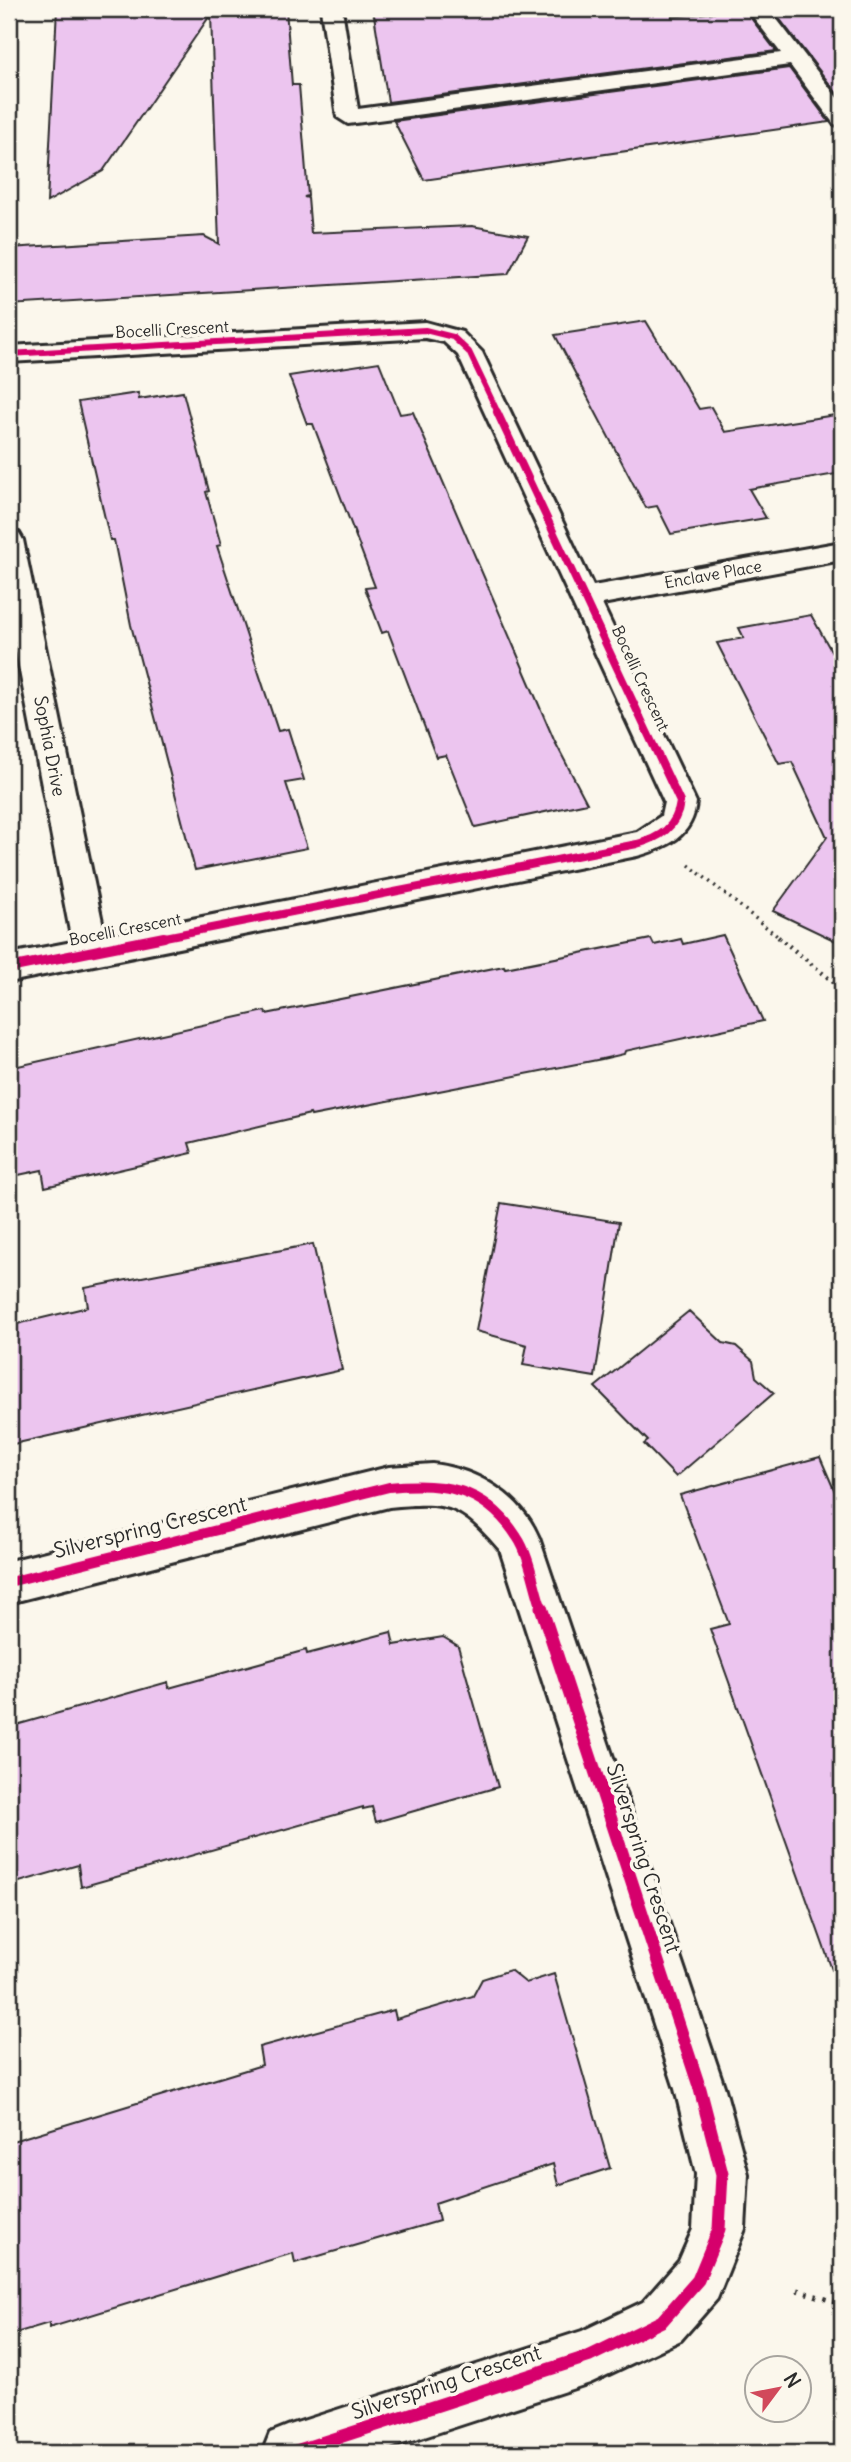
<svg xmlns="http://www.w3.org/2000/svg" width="851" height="2462" viewBox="0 0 851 2462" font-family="Delius,sans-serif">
  <rect width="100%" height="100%" fill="#fbf7ec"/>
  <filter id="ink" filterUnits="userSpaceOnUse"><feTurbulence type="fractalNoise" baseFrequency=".0143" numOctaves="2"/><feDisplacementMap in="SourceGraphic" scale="14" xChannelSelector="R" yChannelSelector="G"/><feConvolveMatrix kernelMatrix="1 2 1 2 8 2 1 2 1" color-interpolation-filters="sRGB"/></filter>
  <g filter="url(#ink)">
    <path fill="#ecc5ef" stroke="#2b2b2b" stroke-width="2" d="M 57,9 L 286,9 L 292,85 L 299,85 L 308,196 L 304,197 L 308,198 L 311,233 L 472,226 L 528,236 L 508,274 L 9,305 L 9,248 L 204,236 L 219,244 L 211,14 L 103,171 L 47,202 Z
      M 373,9 L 672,9 L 672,17 L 744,9 L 776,51 L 388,102 Z
      M 772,9 L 842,9 L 842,100 Z
      M 789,68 L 829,122 L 424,180 L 394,121 Z
      M 646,321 L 699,409 L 711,407 L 725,432 L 842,414 L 842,473 L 749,489 L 766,518 L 671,534 L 657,506 L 646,508 L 555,335 Z
      M 379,362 L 400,414 L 413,412 L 554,740 L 587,803 L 475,827 L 446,755 L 436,757 L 388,631 L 382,633 L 365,588 L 375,587 L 313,424 L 307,424 L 289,376 Z
      M 183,392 L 209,491 L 206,492 L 221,545 L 217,546 L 278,731 L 288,729 L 304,780 L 286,783 L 307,848 L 195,870 L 131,625 L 114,540 L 110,540 L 78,402 L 138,393 L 139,399 Z
      M 811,615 L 842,670 L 842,944 L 773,911 L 827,837 L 792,762 L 779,764 L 717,643 L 744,638 L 739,628 Z
      M 723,935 L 763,1021 L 625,1051 L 624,1054 L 602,1059 L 311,1116 L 310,1114 L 189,1143 L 192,1153 L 45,1187 L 42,1170 L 9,1177 L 9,1068 L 265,1011 L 266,1014 L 504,966 L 505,968 L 651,939 L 654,945 L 681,939 L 683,944 Z
      M 501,1203 L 619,1222 L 595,1377 L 523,1365 L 527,1345 L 476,1331 Z
      M 313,1244 L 342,1370 L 9,1445 L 9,1326 L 88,1307 L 85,1288 Z
      M 689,1311 L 723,1343 L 736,1346 L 753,1361 L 756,1377 L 774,1393 L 676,1477 L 644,1444 L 648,1441 L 595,1387 Z
      M 820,1457 L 842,1508 L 842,1980 L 836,1981 L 710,1629 L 729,1624 L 680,1495 Z
      M 391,1632 L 394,1645 L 443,1637 L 458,1646 L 498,1787 L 376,1822 L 372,1807 L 363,1809 L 363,1807 L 81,1887 L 78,1865 L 9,1885 L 9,1727 L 168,1682 L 169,1688 L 306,1650 L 307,1654 Z
      M 510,1970 L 526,1983 L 554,1974 L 610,2168 L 558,2185 L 553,2164 L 435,2203 L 439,2221 L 295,2263 L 293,2253 L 49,2328 L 49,2323 L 9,2335 L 9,2142 L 262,2065 L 259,2047 L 394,2010 L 396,2019 L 473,1996 L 482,1979 Z"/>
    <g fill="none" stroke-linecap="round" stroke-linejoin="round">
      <g stroke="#2b2b2b" stroke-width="6">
        <path id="minor" d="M 321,9 L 342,9 L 358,109 L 781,53 L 747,9 L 769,9 L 842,104 L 842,126 L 834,124 L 790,65 L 348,124 L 337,117 Z
          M 425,322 L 462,332 L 482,352 L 593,586 L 842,542 L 842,560 L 602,604 L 696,802 C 693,836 667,848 637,856 L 9,982 L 9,954 L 72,942 L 9,614 L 9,531 L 19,533 L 23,540 L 105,936 L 637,832 L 661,816 L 664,802 L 458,355 L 444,342 L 425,338 L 9,362 L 9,346 Z
          M 432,1464 C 477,1469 521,1495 539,1538 L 725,2089 L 748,2174 L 745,2229 L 717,2299 L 681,2340 L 590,2383 L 375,2453 L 262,2453 L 270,2433 L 290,2425 L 582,2331 L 643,2302 L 679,2261 L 693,2229 L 696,2174 L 675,2089 L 500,1550 C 460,1504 449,1501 389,1507 L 9,1603 L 9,1561 L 389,1467 Z"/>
      </g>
      <path stroke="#2b2b2b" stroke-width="3.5" stroke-dasharray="2 4.5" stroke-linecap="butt" d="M 689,865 L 781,939"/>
      <path stroke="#2b2b2b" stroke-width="4.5" stroke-dasharray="2 5" stroke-linecap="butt" d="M 778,937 L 842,989"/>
      <path stroke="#2b2b2b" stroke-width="5" stroke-dasharray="2.5 7" stroke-linecap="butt" d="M 797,2290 L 842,2304"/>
      <use href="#minor" fill="#fbf7ec" fill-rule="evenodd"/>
      <g stroke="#fbf7ec" stroke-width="9">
        <path id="cycleway-far3" d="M 9,354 L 425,330 L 453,337 L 469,352 L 498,413"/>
      </g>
      <g stroke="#fbf7ec" stroke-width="11">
        <path id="cycleway-far2" d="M 155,939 L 637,844 C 660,838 677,827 680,802 L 497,412"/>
      </g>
      <g stroke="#fbf7ec" stroke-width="15">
        <path id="cycleway-far1" d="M 9,968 L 164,937
          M 9,1582 L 389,1487 C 443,1482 485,1487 517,1537 C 530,1556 534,1587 542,1609"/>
      </g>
      <g stroke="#fbf7ec" stroke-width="18">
        <path id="cycleway" d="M 290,2453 L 590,2356 L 662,2321 L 698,2280 L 719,2229 L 722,2174 L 700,2089 L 541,1607"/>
      </g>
      <use href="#cycleway-far3" stroke="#d6006c" stroke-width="6"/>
      <use href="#cycleway-far2" stroke="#d6006c" stroke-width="8"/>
      <use href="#cycleway-far1" stroke="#d6006c" stroke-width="10"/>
      <use href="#cycleway" stroke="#d6006c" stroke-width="13"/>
    </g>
  </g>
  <g text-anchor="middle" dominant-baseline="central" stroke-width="7" stroke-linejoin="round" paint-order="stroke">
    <g font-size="16" fill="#2b2b2b" stroke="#fbf7ec">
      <text transform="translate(172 329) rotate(-3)">Bocelli Crescent</text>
      <text transform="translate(713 574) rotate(-10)">Enclave Place</text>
      <text transform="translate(641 678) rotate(65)">Bocelli Crescent</text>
      <text transform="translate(125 929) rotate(-11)">Bocelli Crescent</text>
    </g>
    <g font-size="18" fill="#2b2b2b" stroke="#fbf7ec">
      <text transform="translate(50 746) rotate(79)">Sophia Drive</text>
    </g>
    <g font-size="21" fill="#2b2b2b" stroke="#fbf7ec">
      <text transform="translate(150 1527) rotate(-14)">Silverspring Crescent</text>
      <text transform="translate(644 1858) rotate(72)">Silverspring Crescent</text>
      <text transform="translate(446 2382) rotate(-18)">Silverspring Crescent</text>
    </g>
  </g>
  <rect width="851" height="2462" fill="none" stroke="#fbf7ec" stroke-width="35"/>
  <rect x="18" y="18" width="816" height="2427" fill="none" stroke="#2b2b2b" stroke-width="2.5" filter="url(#ink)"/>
  <g transform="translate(778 2389) rotate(58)"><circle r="33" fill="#fbf7ec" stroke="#a8a59f" stroke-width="2"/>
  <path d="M0-5L12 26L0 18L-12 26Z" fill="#d1495b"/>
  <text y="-10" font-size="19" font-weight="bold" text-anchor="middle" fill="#2b2b2b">N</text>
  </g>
</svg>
